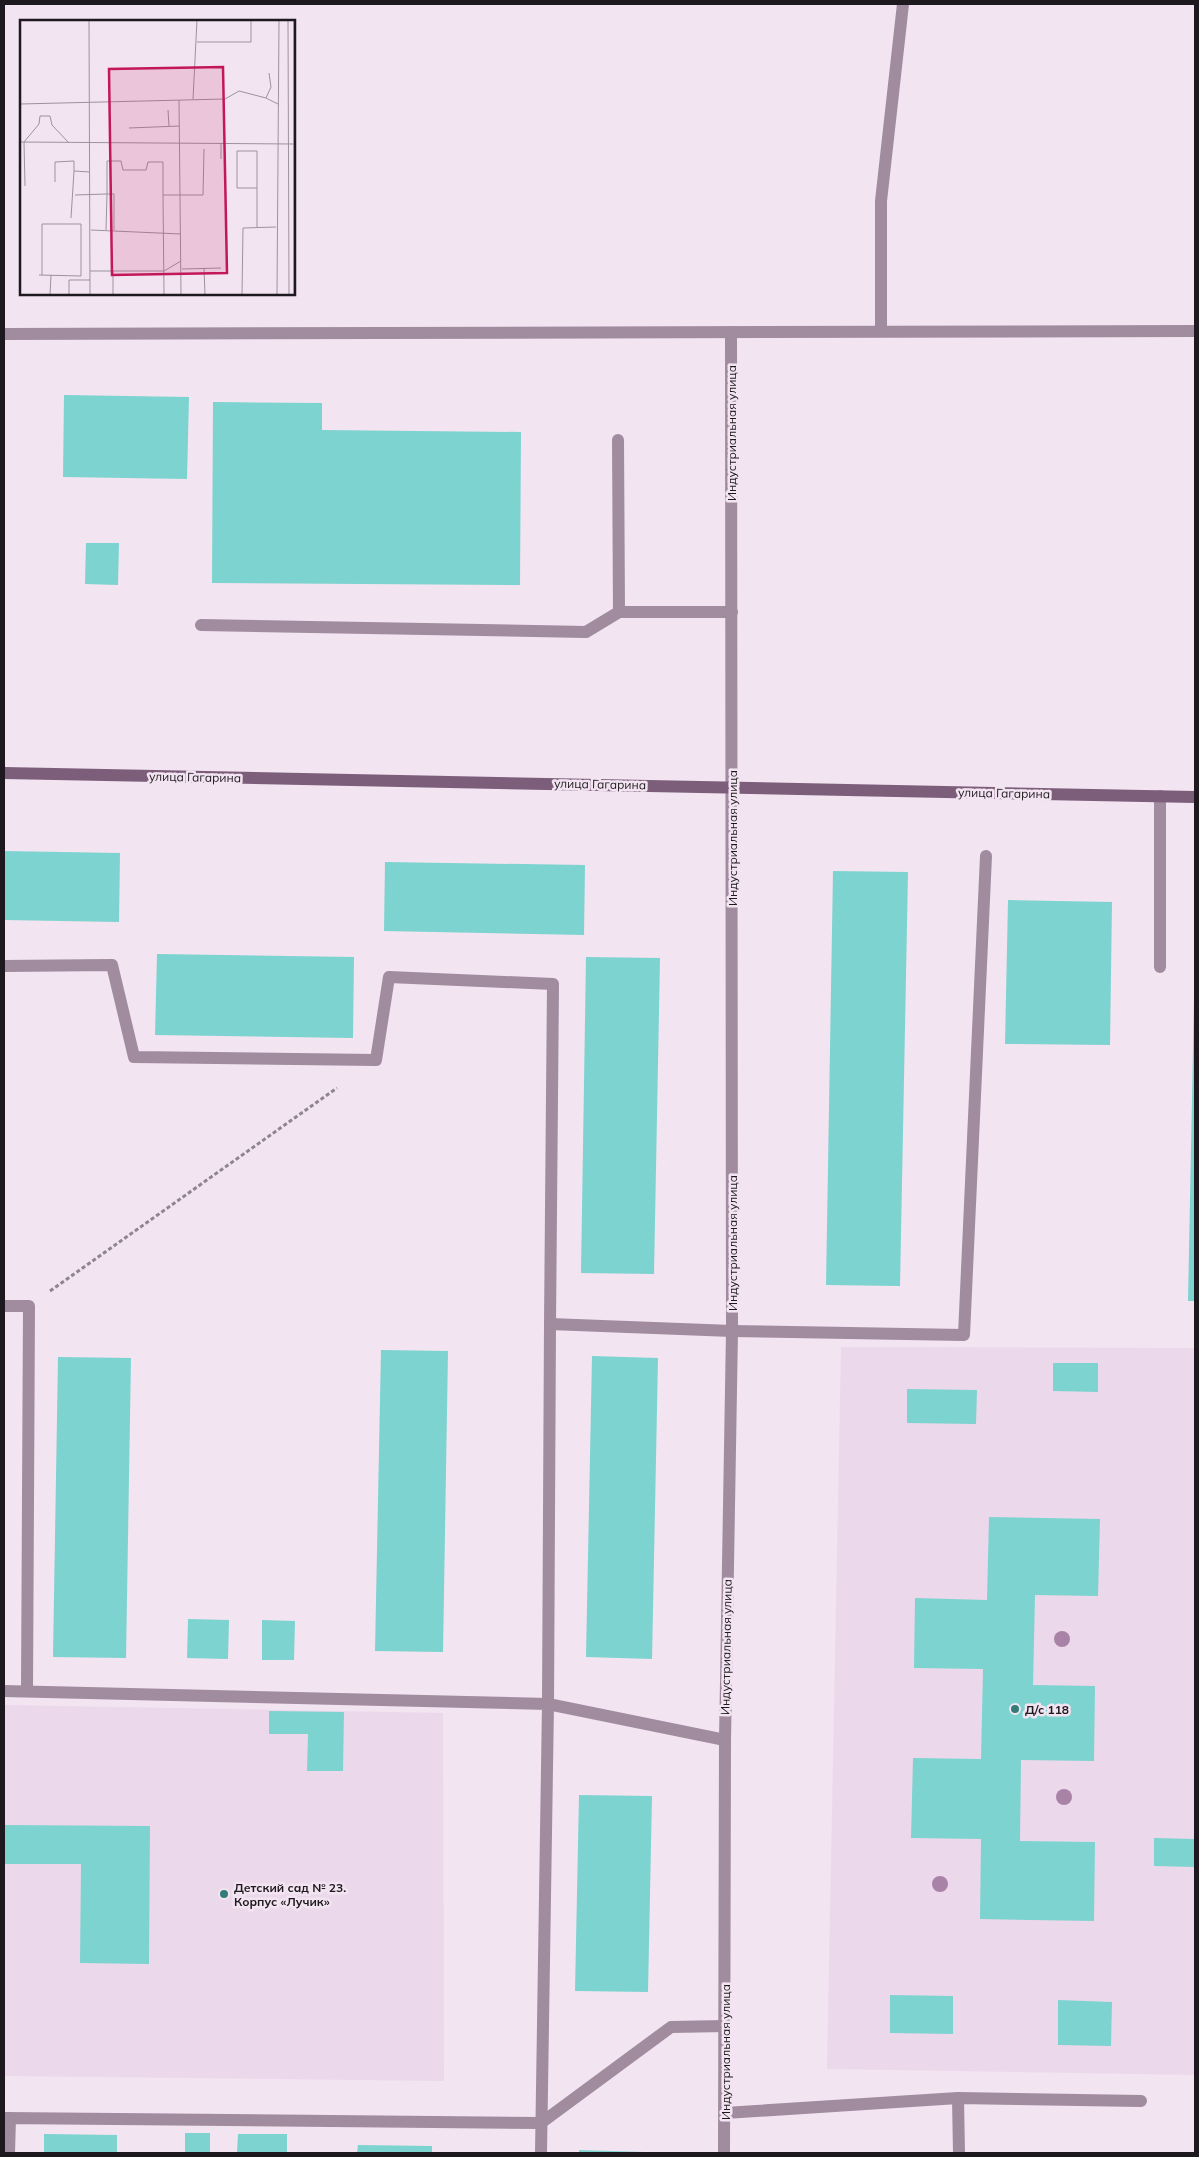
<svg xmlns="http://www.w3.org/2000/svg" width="1199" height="2157" viewBox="0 0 1199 2157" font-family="Mulish,sans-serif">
  <rect width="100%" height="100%" fill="#f2e4f1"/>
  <path fill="#ecd8eb" d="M 841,1347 L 1195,1348 L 1195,2075 L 827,2069 Z
    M 4,1705 L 443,1713 L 444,2081 L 4,2076 Z"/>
  <path fill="#7dd3cf" d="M 64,395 L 189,397 L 187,479 L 63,477 Z
    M 213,402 L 322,403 L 322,430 L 521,432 L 520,585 L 212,583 Z
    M 86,543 L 119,543 L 118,585 L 85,584 Z
    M 4,851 L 120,853 L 119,922 L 4,920 Z
    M 385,862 L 585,865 L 584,935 L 384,931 Z
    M 833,871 L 908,872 L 900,1286 L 826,1285 Z
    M 1008,900 L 1112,902 L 1110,1045 L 1005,1044 Z
    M 157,954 L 354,957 L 353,1038 L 155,1035 Z
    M 586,957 L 660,958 L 654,1274 L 581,1273 Z
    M 1194,998 L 1195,998 L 1195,1301 L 1188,1301 Z
    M 381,1350 L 448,1351 L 443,1652 L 375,1651 Z
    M 592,1356 L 658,1358 L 652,1659 L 586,1657 Z
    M 58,1357 L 131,1358 L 126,1658 L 53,1657 Z
    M 1053,1363 L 1098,1363 L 1098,1392 L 1053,1391 Z
    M 907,1389 L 977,1390 L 976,1424 L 907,1423 Z
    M 989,1517 L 1100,1519 L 1098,1596 L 1035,1595 L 1033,1685 L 1095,1686 L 1094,1761 L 1021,1760 L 1020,1841 L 1095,1842 L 1094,1921 L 980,1919 L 981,1839 L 911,1838 L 913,1758 L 981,1759 L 983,1669 L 914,1668 L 915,1598 L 987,1600 Z
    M 188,1619 L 229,1620 L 228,1659 L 187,1658 Z
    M 262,1620 L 295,1621 L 294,1660 L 262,1660 Z
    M 269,1711 L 344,1712 L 343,1771 L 307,1771 L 308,1734 L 269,1734 Z
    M 579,1795 L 652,1796 L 648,1992 L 575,1991 Z
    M 4,1825 L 150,1826 L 149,1964 L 80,1963 L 81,1864 L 4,1864 Z
    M 1154,1838 L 1195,1839 L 1195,1867 L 1154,1866 Z
    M 890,1995 L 953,1996 L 953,2034 L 890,2033 Z
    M 1058,2000 L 1112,2002 L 1111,2046 L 1058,2045 Z
    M 185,2133 L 210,2133 L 210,2153 L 185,2153 Z
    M 44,2134 L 117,2135 L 117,2153 L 44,2153 Z
    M 238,2134 L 287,2134 L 287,2153 L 237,2153 Z
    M 358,2145 L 432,2146 L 432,2153 L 357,2153 Z
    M 579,2150 L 644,2152 L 644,2153 L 579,2153 Z"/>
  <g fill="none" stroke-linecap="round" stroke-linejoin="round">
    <path stroke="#8f858e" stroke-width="3" stroke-dasharray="4 2.5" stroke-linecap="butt" d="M 50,1291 L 337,1088"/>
    <path stroke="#a08b9f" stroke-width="12" d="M 881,331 L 881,201 L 903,4
      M 4,334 L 1195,331
      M 618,440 L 619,612
      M 201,625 L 586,632 L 619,612 L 732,612
      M 1160,796 L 1160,967
      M 4,966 L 112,965 L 134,1057 L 376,1060 L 389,977 L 553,984 L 550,1324 L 732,1331 L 964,1335 L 986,856
      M 4,1306 L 29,1306 L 27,1691
      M 4,1691 L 548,1704 L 725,1740
      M 958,2098 L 959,2153
      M 725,2113 L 958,2098 L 1141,2101
      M 4,2118 L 541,2123 L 671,2027 L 725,2026
      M 9,2153 L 10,2118
      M 541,2153 L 548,1704 L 550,1324"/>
    <path stroke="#a08b9f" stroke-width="12" d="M 724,2153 L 725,1740 L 732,1331 L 731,332"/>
    <path stroke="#7c5e7b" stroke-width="12" d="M 4,773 L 1195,797"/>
  </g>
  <g fill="#a882a7">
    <circle cx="1062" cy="1639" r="8"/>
    <circle cx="1064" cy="1797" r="8"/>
    <circle cx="940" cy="1884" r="8"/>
  </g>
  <g fill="#337c79" stroke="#f2e4f1" stroke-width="2">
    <circle cx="1015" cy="1709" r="5"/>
    <circle cx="224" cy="1894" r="5"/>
  </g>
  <g text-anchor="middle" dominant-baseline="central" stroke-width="5" stroke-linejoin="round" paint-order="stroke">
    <g font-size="12" fill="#1e191e" stroke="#f2e4f1">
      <text transform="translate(731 433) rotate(-90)">Индустриальная улица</text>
      <text transform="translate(195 777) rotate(1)">улица Гагарина</text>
      <text transform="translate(600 784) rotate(1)">улица Гагарина</text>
      <text transform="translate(1004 793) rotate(1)">улица Гагарина</text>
      <text transform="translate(732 838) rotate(-90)">Индустриальная улица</text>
      <text transform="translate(732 1243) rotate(-90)">Индустриальная улица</text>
      <text transform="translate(726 1647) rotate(-89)">Индустриальная улица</text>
      <text transform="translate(725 2052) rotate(-90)">Индустриальная улица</text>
    </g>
    <g font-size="12" font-weight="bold" fill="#1e191e" stroke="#f2e4f1" text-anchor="start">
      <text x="1025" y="1709">Д/с 118</text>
      <text x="234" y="1887">Детский сад № 23.<tspan x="234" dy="14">Корпус «Лучик»</tspan></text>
    </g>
  </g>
  <g transform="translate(20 20)">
    <rect width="275" height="275" fill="#f2e4f1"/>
    <path fill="none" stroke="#9d939d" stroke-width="1" d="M 69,0 L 70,275M 268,0 L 269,275M 274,0 L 274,275M 177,22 L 231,22 L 231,0M 249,53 L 251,67 L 246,78 L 258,84M 173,79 L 177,0M 159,80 L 161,275M 0,84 L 205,79 L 219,71 L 246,78M 148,90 L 149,106M 109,108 L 160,106M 0,122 L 275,124M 201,123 L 201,139M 35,162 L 35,142 L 54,141 L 54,151 L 70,152M 5,166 L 4,122 L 19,104 L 20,96 L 30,96 L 32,105 L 49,123M 237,168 L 217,168 L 217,131 L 237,131 L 237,207M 55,175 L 87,174 L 87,141 L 101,141 L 103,150 L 126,150 L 128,142 L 143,142 L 143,175 L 183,175 L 184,129M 143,175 L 144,275M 51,198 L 54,151M 71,210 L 161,214M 86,210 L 87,174 L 94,174 L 94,210M 184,248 L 185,275M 162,249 L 201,248M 70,251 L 144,251 L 161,241M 19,255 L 61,256 L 61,204 L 22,204 L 22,255M 30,275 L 31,255M 49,275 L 49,260 L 70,260M 93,275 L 93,251M 222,275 L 223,208 L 256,207M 257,275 L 259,0"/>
    <path fill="#c2185b" fill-opacity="0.15" stroke="#c2185b" stroke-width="2.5" d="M 203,47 L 207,253 L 92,255 L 89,49 Z"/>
    <rect width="275" height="275" fill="none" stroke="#1e191e" stroke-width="2.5"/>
  </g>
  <rect width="1199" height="2157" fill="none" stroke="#1e191e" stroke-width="10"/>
</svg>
